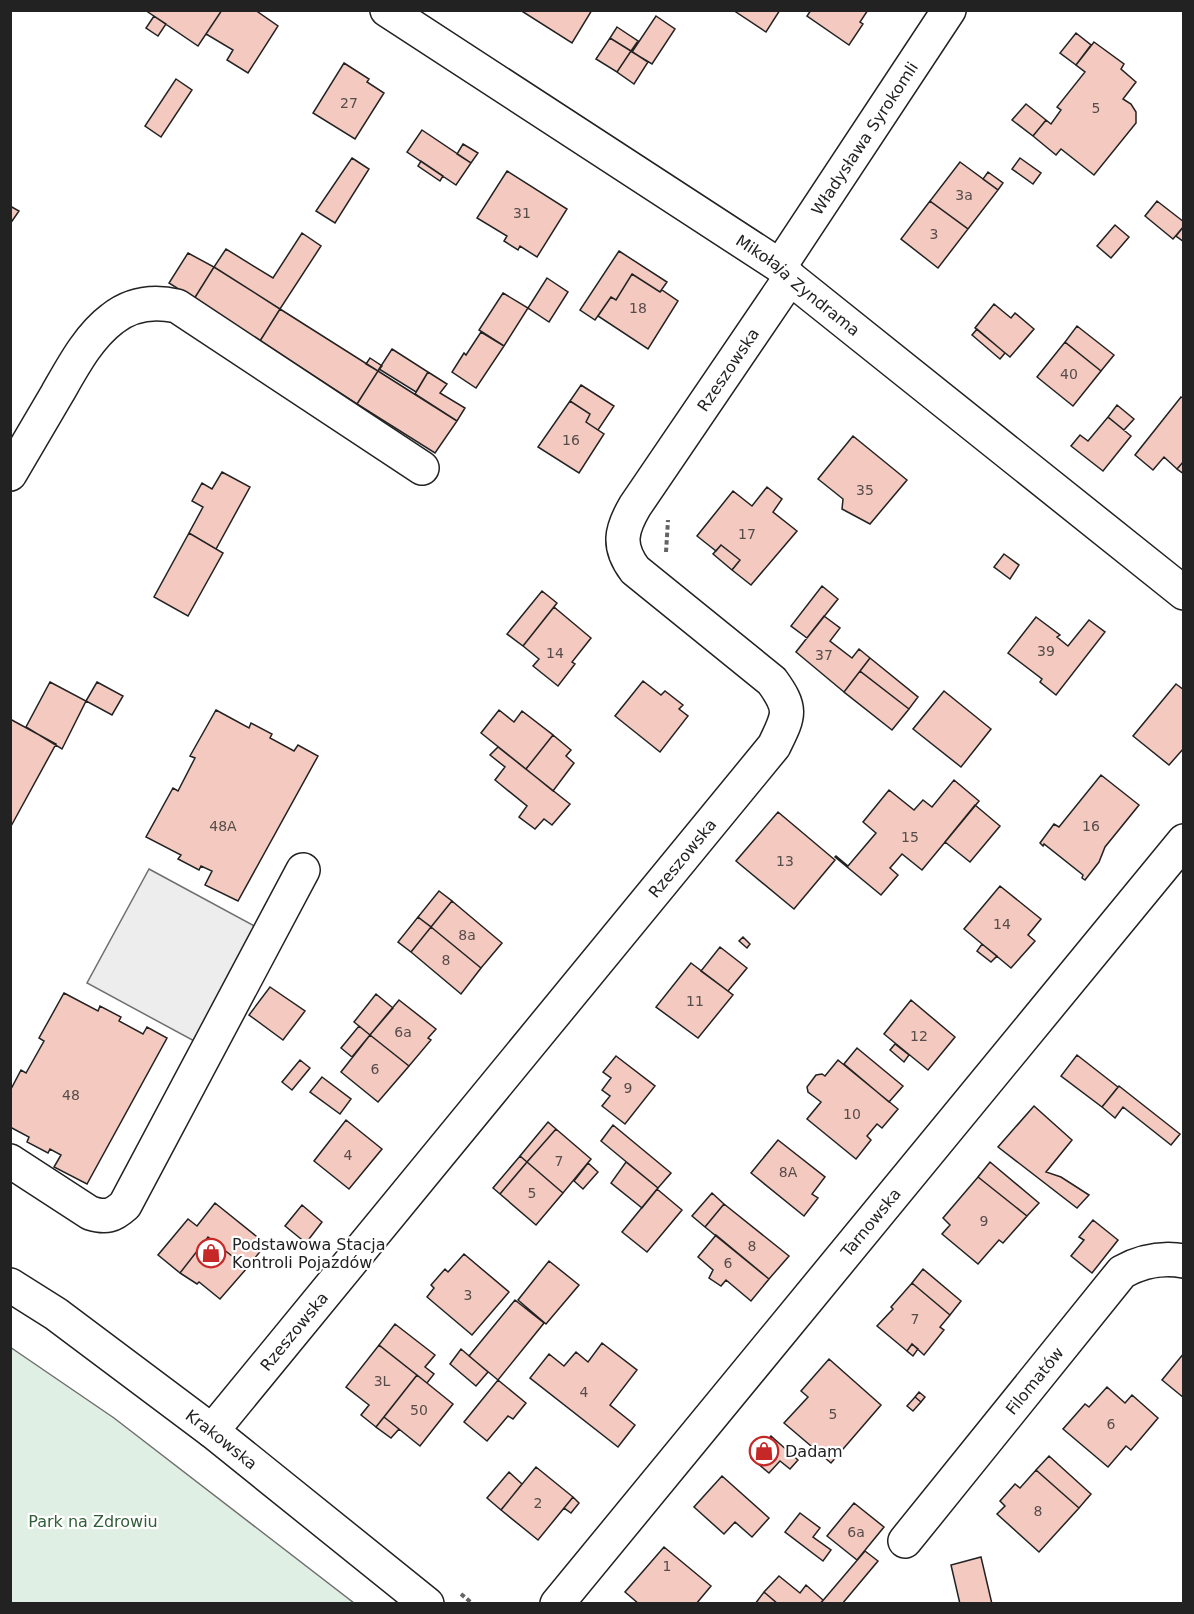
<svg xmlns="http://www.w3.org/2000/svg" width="1194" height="1614" viewBox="0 0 1194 1614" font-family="'DejaVu Sans',sans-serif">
  <rect width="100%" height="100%" fill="#fff"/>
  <path fill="#e0efe3" stroke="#6f6f6f" stroke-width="1.5" d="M 10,1347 L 114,1418 L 354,1603 L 11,1603 Z"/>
  <path fill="#ededed" stroke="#6f6f6f" stroke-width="1.5" d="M 149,869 L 258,928 L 196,1042 L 87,983 Z"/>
  <path fill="#f3c9c0" stroke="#222" stroke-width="1.5" d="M 145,10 L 222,10 L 198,46 Z
    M 222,10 L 255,10 L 278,26 L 248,73 L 227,60 L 233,50 L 206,34 Z
    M 520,10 L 592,10 L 572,43 Z
    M 733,10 L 780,10 L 766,32 Z
    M 811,10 L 868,10 L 860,22 L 863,24 L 849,45 L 807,16 Z
    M 154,16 L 166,24 L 158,36 L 146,28 Z
    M 656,16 L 675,29 L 652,64 L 632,52 Z
    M 617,27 L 638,41 L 631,51 L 610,38 Z
    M 1076,33 L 1091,45 L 1076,65 L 1060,53 Z
    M 610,38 L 631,51 L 617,72 L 596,59 Z
    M 1094,42 L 1124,64 L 1121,69 L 1136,82 L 1123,99 L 1131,104 L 1136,112 L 1136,123 L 1094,175 L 1061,149 L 1056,155 L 1033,136 L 1046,120 L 1051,124 L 1061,110 L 1057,107 L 1085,72 L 1076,65 Z
    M 631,51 L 648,62 L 634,84 L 617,72 Z
    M 344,63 L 369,79 L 367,82 L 384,93 L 355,139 L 313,113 Z
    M 176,79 L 192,90 L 161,137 L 145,126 Z
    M 1026,104 L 1046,120 L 1033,136 L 1012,120 Z
    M 422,130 L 471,163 L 456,185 L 407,152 Z
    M 463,144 L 478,153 L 471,163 L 457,154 Z
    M 352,158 L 369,169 L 335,223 L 316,211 Z
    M 1020,158 L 1041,173 L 1033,184 L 1012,169 Z
    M 421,161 L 443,176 L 440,181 L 418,166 Z
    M 960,162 L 998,190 L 968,229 L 930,201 Z
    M 507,171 L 567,209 L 537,257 L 520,246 L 518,250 L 504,241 L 507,236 L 477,218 Z
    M 988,172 L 1003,183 L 998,190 L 983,179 Z
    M 930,201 L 968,229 L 938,268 L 901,239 Z
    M 1157,201 L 1184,222 L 1184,226 L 1173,239 L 1145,216 Z
    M 10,206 L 19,211 L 10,224 Z
    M 1115,225 L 1129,237 L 1111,258 L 1097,246 Z
    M 1184,226 L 1184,242 L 1176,236 Z
    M 302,233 L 321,246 L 280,309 L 214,267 L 226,249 L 273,278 Z
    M 619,251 L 667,282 L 660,292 L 632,274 L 616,300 L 611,297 L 595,320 L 580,310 Z
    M 188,253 L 214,267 L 194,299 L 169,283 Z
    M 214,267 L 280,309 L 260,341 L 194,299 Z
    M 632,274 L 660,292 L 662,290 L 678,301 L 648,349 L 598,316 L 611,297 L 616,300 Z
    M 547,278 L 568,292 L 549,322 L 528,308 Z
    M 503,293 L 528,308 L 504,346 L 479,330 Z
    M 994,304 L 1011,318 L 1015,313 L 1034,329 L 1010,357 L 975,328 Z
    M 280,309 L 378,371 L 357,404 L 260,341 Z
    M 1077,326 L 1114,355 L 1101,371 L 1065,342 Z
    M 977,329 L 1005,353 L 1000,359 L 972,335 Z
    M 481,332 L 504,346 L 476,388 L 452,372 L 464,353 L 466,355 Z
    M 1065,342 L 1101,371 L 1073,406 L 1037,377 Z
    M 392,349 L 428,372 L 416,392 L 379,369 Z
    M 370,358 L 382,366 L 378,371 L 366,364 Z
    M 378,371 L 457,421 L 435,453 L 357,404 Z
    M 428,372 L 447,384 L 440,393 L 465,408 L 457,421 L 415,394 Z
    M 581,385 L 614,406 L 598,430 L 586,422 L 590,414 L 570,401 Z
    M 1181,397 L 1184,399 L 1184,461 L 1177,469 L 1164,457 L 1153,470 L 1135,455 Z
    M 570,401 L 590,414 L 586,422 L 604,434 L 579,473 L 538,447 Z
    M 1117,405 L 1134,419 L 1124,430 L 1108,417 Z
    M 1108,417 L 1131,436 L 1103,471 L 1071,446 L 1080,435 L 1088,441 Z
    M 853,436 L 907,480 L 870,524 L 842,509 L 843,499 L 818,479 Z
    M 1184,461 L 1184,474 L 1177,469 Z
    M 222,472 L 250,487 L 216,549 L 189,533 L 203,507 L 192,501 L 202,483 L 212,489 Z
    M 767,487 L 782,499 L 773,512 L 797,531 L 751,585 L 732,570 L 740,560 L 721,545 L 716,551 L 697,536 L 733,491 L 752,506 Z
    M 189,533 L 223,553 L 188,616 L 154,597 Z
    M 721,545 L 740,560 L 732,570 L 713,554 Z
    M 1004,554 L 1019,565 L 1010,579 L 994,567 Z
    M 822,586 L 838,599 L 807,638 L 791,626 Z
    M 542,591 L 557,603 L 523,646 L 507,634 Z
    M 554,607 L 591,638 L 572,662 L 575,664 L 558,686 L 533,666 L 539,659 L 523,646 Z
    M 824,616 L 840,628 L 830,641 L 852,658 L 859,649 L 870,658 L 844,692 L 796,652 Z
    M 1036,617 L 1060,635 L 1057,637 L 1068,646 L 1089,620 L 1105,632 L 1056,695 L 1040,682 L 1042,679 L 1008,653 Z
    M 870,658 L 918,697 L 909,709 L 860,671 Z
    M 860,671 L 909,709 L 892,730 L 844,692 Z
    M 643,681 L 661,695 L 665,691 L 683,705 L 679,709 L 688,716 L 660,752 L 615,716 Z
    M 50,682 L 86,701 L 62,749 L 26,727 Z
    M 97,682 L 123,696 L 112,715 L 86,701 Z
    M 1176,684 L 1184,690 L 1184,748 L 1169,765 L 1133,736 Z
    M 944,691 L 991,729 L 961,767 L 913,729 Z
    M 216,710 L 249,728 L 251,723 L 272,734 L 270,738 L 294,751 L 298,745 L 318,756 L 238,901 L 205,885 L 212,871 L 201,866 L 199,870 L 178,859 L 181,855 L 146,837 L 173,788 L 178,791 L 195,758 L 190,756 Z
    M 499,710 L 514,722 L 522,711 L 553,735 L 526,769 L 481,733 Z
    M 10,719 L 56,744 L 10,828 Z
    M 553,735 L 571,750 L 566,756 L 574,763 L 553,791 L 526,769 Z
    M 498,747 L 570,804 L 552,825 L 544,819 L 535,829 L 519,817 L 527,806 L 495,780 L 505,767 L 490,755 Z
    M 1101,775 L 1139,805 L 1105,847 L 1099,862 L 1085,880 L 1082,878 L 1083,875 L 1044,844 L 1043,846 L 1040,843 L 1054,824 L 1059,827 Z
    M 954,780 L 979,801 L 922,870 L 902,854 L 890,868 L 898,875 L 881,895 L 835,857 L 836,856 L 848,866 L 876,833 L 863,822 L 889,790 L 914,810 L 923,800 L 932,807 Z
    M 975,805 L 1000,826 L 970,862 L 945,842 Z
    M 778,812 L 835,860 L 794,909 L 736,861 Z
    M 1000,886 L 1041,919 L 1028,935 L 1035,941 L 1011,968 L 964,929 Z
    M 439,891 L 452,901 L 431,927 L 418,917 Z
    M 452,901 L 502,943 L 481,968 L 431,927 Z
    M 418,917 L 431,927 L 411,952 L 398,942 Z
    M 431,927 L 481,968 L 461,994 L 411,952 Z
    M 743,937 L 750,944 L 747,948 L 739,941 Z
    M 982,944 L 997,956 L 991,962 L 977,951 Z
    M 720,947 L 747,968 L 728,991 L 701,971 Z
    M 691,963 L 733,995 L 698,1038 L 656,1007 Z
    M 270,987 L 305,1011 L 283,1040 L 249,1015 Z
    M 64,993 L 98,1011 L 100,1006 L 121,1017 L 119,1021 L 143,1034 L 147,1027 L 167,1038 L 87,1184 L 54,1167 L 61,1155 L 50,1149 L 48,1153 L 27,1142 L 29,1137 L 10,1127 L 10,1091 L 21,1070 L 26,1073 L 44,1041 L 39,1038 Z
    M 376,994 L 393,1008 L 370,1035 L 354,1022 Z
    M 399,1000 L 436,1029 L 428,1038 L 431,1040 L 409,1066 L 370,1035 Z
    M 911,1000 L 955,1037 L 928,1070 L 884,1034 Z
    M 359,1026 L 370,1035 L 352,1057 L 341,1048 Z
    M 370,1035 L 409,1066 L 378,1102 L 341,1072 Z
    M 895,1044 L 909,1055 L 904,1062 L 890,1050 Z
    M 857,1048 L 903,1086 L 889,1102 L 844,1064 Z
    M 1077,1055 L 1118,1087 L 1102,1107 L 1061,1076 Z
    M 616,1056 L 655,1086 L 625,1124 L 602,1106 L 610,1096 L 602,1090 L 611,1078 L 603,1072 Z
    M 300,1060 L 310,1068 L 292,1090 L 282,1082 Z
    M 838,1060 L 898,1109 L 882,1128 L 877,1124 L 867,1136 L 871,1140 L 856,1159 L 807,1119 L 821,1102 L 808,1092 L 807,1087 L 816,1075 L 822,1074 L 825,1076 Z
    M 322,1077 L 351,1099 L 340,1114 L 310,1092 Z
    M 1119,1086 L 1180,1134 L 1171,1145 L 1123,1107 L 1115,1118 L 1102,1107 Z
    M 1034,1106 L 1072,1140 L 1046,1172 L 1061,1177 L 1089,1195 L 1077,1208 L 998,1147 Z
    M 346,1120 L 382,1149 L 349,1189 L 314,1161 Z
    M 548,1122 L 556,1129 L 527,1162 L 520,1156 Z
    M 613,1125 L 671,1173 L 658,1188 L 601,1141 Z
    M 556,1129 L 591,1159 L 563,1193 L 527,1162 Z
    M 778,1140 L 825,1177 L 812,1194 L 818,1198 L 804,1216 L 751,1173 Z
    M 520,1156 L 527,1162 L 500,1194 L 493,1188 Z
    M 527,1162 L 563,1193 L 536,1225 L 500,1194 Z
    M 626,1162 L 658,1188 L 642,1208 L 611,1183 Z
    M 990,1162 L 1039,1203 L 1027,1216 L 978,1177 Z
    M 588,1163 L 598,1172 L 583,1189 L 574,1181 Z
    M 978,1177 L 1027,1216 L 1003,1243 L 999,1240 L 978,1264 L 942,1234 L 950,1225 L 943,1218 Z
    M 657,1189 L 682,1210 L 647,1252 L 622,1232 Z
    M 712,1193 L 724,1204 L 705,1227 L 692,1216 Z
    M 215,1203 L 266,1244 L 247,1268 L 208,1237 L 180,1273 L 158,1255 L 188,1219 L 197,1226 Z
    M 724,1204 L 789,1256 L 769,1279 L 705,1227 Z
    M 302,1205 L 322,1222 L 306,1243 L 285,1226 Z
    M 1093,1220 L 1118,1240 L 1092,1273 L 1071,1256 L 1084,1240 L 1079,1237 Z
    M 716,1235 L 769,1279 L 751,1301 L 726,1280 L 721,1286 L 709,1278 L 713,1270 L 698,1257 Z
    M 208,1237 L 247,1268 L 220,1299 L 199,1282 L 197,1284 L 180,1273 Z
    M 464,1254 L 509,1292 L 472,1335 L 427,1297 L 434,1288 L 431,1285 L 445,1269 L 448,1272 Z
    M 549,1261 L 579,1285 L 546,1324 L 518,1300 Z
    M 923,1269 L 961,1301 L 950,1315 L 912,1283 Z
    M 912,1283 L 950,1315 L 940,1327 L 944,1330 L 924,1355 L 912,1344 L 907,1351 L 877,1326 L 893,1309 L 891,1307 Z
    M 515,1300 L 544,1323 L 498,1380 L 469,1356 Z
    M 395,1324 L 435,1355 L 425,1367 L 434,1374 L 427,1383 L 379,1345 Z
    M 602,1343 L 637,1370 L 610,1405 L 635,1425 L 618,1447 L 530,1378 L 549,1354 L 564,1366 L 576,1352 L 588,1362 Z
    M 912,1344 L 918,1349 L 913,1356 L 907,1351 Z
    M 379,1345 L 417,1375 L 376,1427 L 361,1415 L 369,1405 L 346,1387 Z
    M 461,1349 L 488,1372 L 476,1386 L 450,1364 Z
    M 1184,1353 L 1184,1398 L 1162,1380 Z
    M 829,1359 L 881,1405 L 831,1463 L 784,1423 L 808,1397 L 801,1391 Z
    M 417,1375 L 453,1404 L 420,1446 L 384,1417 Z
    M 498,1380 L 526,1403 L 513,1419 L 508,1416 L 487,1441 L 464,1422 Z
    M 1107,1387 L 1125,1403 L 1132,1395 L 1158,1418 L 1131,1450 L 1126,1446 L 1108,1467 L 1063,1429 L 1085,1404 L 1089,1407 Z
    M 919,1392 L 925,1397 L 921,1402 L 915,1397 Z
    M 915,1397 L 921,1402 L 913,1411 L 907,1406 Z
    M 384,1417 L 399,1429 L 391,1438 L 376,1427 Z
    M 771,1436 L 798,1460 L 790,1469 L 780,1461 L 769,1473 L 751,1458 Z
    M 1049,1456 L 1091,1494 L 1079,1508 L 1036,1470 Z
    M 536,1467 L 573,1497 L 538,1540 L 501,1510 Z
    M 1036,1470 L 1079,1508 L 1039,1552 L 997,1514 L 1005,1506 L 1000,1501 L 1015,1484 L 1020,1488 Z
    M 509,1472 L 522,1484 L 501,1510 L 487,1498 Z
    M 722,1476 L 769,1518 L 752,1537 L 735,1522 L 724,1534 L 694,1507 Z
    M 573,1497 L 579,1503 L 571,1513 L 564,1508 Z
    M 854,1503 L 884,1527 L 857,1560 L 827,1536 Z
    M 800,1513 L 820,1528 L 813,1537 L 831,1550 L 823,1561 L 785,1532 Z
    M 664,1547 L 711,1586 L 696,1604 L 639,1604 L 625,1592 Z
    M 865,1551 L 878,1561 L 842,1604 L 820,1604 Z
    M 981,1557 L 992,1604 L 960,1604 L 951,1565 Z
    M 779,1576 L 800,1593 L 806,1585 L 823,1600 L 820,1604 L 778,1604 L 764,1592 Z
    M 764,1592 L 778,1604 L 755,1604 Z"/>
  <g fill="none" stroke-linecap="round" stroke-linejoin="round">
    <g stroke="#222" stroke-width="36">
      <g id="minor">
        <path id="s1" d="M 387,10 L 780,266 L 790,278 L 1184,593"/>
        <path id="s2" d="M 780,266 L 949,10"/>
        <path d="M 10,474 C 26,447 42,420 57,394 C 72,368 88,337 112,319 C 132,303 154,301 177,306 L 422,468"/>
        <path d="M 10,1161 L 90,1213 C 106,1218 113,1216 125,1205 L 303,870"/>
        <path id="s3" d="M 212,1431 L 774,746 C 789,715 793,710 772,681 L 635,570 C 617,546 621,530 635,506 L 790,278"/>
        <path id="s4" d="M 905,1541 L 1122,1272 C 1142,1261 1161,1257 1184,1261"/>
        <path id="s5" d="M 557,1604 L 1184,841"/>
      </g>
    </g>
    <g stroke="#222" stroke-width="36">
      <g id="major">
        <path id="s6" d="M 10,1285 L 56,1314 L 212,1431 L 427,1604"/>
      </g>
    </g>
    <path stroke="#646464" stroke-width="4" stroke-dasharray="4.5 3" stroke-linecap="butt" d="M 666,552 L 668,520
      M 461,1594 L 473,1604"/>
    <use href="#minor" stroke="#fff" stroke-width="33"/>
    <use href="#major" stroke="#fff" stroke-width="33"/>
  </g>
  <defs>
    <g id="shop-ring" transform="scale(1.5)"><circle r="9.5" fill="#fff" stroke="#c62828" stroke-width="1.5"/><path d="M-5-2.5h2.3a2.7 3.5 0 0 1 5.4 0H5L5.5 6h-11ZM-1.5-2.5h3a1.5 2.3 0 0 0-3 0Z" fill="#c62828"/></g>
  </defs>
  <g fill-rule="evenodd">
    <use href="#shop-ring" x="211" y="1253"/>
    <use href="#shop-ring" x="764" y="1451"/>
  </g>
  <g text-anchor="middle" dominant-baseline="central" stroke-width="4.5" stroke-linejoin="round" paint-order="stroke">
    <g font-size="14" fill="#564c4a">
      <text x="349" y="103">27</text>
      <text x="1096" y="108">5</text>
      <text x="964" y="195">3a</text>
      <text x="522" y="213">31</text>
      <text x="934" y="234">3</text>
      <text x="638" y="308">18</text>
      <text x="1069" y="374">40</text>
      <text x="571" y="440">16</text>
      <text x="865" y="490">35</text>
      <text x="747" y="534">17</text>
      <text x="1046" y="651">39</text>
      <text x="555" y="653">14</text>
      <text x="824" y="655">37</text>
      <text x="223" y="826">48A</text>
      <text x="1091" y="826">16</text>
      <text x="910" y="837">15</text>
      <text x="785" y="861">13</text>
      <text x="1002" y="924">14</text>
      <text x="467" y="935">8a</text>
      <text x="446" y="960">8</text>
      <text x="695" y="1001">11</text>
      <text x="403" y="1032">6a</text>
      <text x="919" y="1036">12</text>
      <text x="375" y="1069">6</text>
      <text x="628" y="1088">9</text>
      <text x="71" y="1095">48</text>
      <text x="852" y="1114">10</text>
      <text x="348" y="1155">4</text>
      <text x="559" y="1161">7</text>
      <text x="788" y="1172">8A</text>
      <text x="532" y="1193">5</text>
      <text x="984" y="1221">9</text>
      <text x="752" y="1246">8</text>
      <text x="728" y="1263">6</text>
      <text x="468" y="1295">3</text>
      <text x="915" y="1319">7</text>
      <text x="382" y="1381">3L</text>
      <text x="584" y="1392">4</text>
      <text x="419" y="1410">50</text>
      <text x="833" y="1414">5</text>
      <text x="1111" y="1424">6</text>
      <text x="538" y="1503">2</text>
      <text x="1038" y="1511">8</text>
      <text x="856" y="1532">6a</text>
      <text x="667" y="1566">1</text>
    </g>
    <g font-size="16" fill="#222" stroke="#fff">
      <text stroke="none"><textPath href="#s2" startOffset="153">Władysława Syrokomli</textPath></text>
      <text stroke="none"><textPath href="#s1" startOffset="495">Mikołaja Zyndrama</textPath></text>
      <text stroke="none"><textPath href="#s3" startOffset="1368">Rzeszowska</textPath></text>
      <text stroke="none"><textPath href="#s3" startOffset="741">Rzeszowska</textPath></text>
      <text stroke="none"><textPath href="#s5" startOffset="494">Tarnowska</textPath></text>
      <text stroke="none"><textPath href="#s3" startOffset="129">Rzeszowska</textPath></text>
      <text stroke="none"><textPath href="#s4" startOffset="206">Filomatów</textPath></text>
      <text stroke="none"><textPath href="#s6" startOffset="262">Krakowska</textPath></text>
    </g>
    <g font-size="16" fill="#222" stroke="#fff" text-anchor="start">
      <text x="232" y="1244">Podstawowa Stacja<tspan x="232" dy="18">Kontroli Pojazdów</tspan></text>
      <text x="785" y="1451">Dadam</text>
    </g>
    <g font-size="16" fill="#2f5e38" stroke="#fff">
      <text x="93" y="1521">Park na Zdrowiu</text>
    </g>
  </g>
  <rect width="1194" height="1614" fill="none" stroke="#222222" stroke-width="24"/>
</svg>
